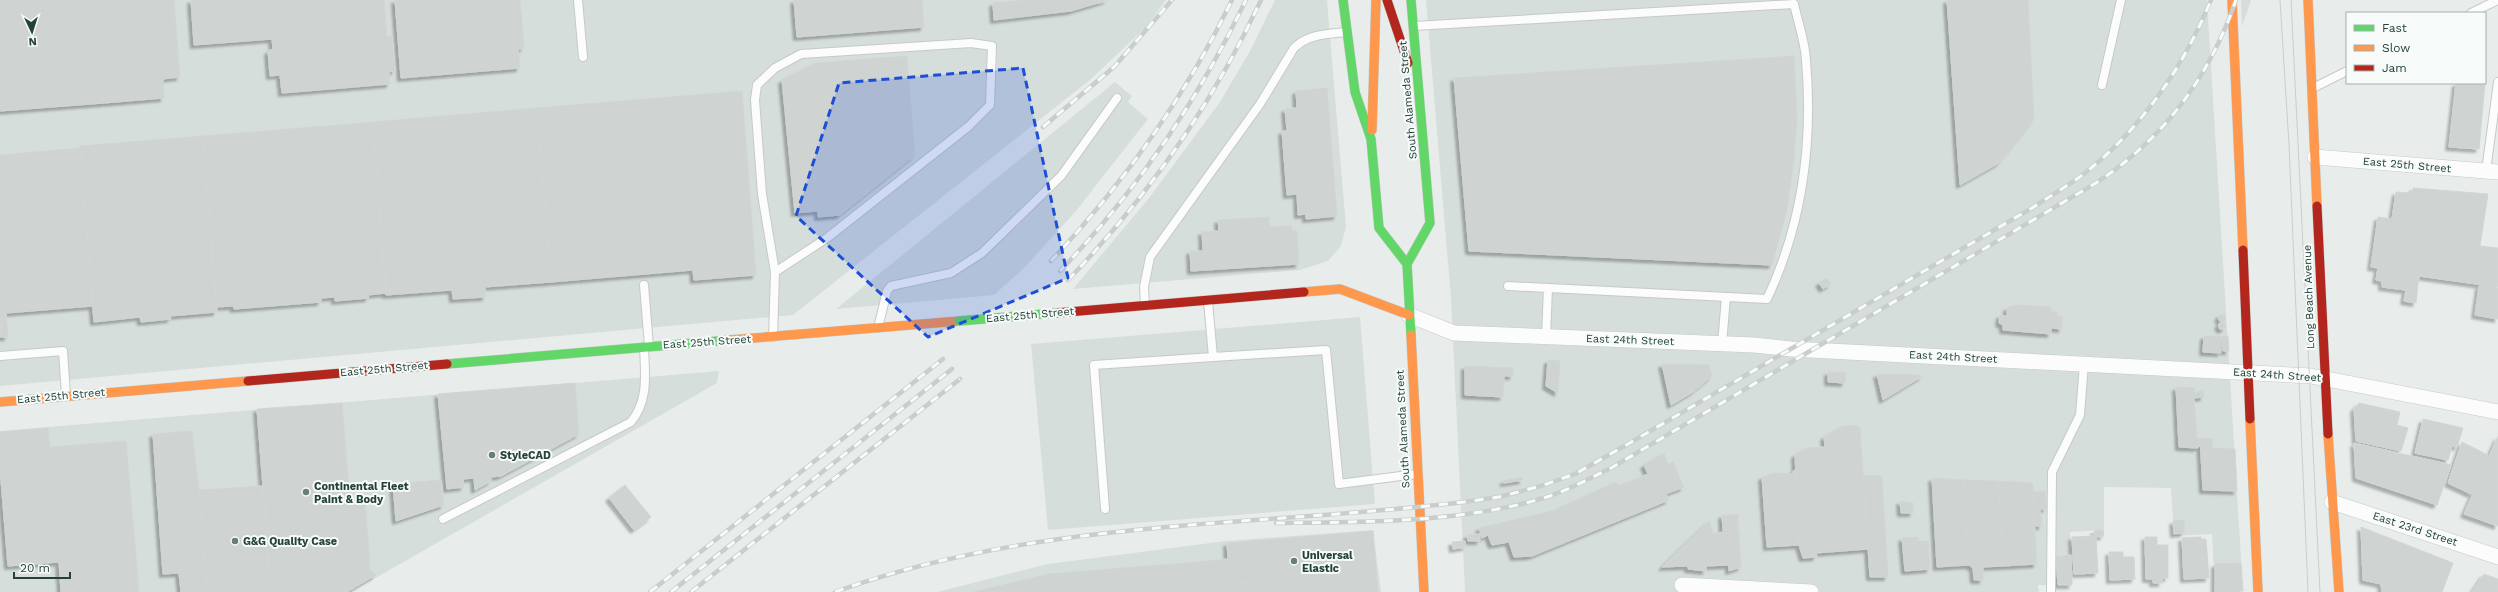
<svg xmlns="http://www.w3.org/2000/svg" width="2498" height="592" viewBox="0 0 2498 592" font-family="'Work Sans',sans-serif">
  <defs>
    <filter id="shadow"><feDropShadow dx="-3.5" dy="3.5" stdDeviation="1" flood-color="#0004"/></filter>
  </defs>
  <rect width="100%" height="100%" fill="#e8edeb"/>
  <path fill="#d6dedb" d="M 0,0 L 1166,0 L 1146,27 L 1090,80 L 793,315 L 0,386 Z
    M 1275,0 L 1327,0 L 1346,227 L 1341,246 L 1328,261 L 1300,270 L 1073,289 L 1149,198 L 1220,102 L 1250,51 Z
    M 1426,0 L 2207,0 L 2243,591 L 2215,592 L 2212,534 L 2174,536 L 2171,488 L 2104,487 L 2104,530 L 2070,532 L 2072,586 L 2038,585 L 2039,592 L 1465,592 L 1451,299 Z
    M 2241,0 L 2251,0 L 2242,27 Z
    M 1115,82 L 1132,96 L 1128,102 L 1148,119 L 1076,211 L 1024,268 L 994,295 L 836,309 Z
    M 1360,317 L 1375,504 L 1048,530 L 1031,344 Z
    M 719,371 L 717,383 L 351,592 L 0,592 L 0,431 Z
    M 1373,530 L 1381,592 L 937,592 L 1048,564 L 1226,541 Z"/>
  <path fill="#cfd4d2" stroke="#d1d6d4" filter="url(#shadow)" d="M 0,0 L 96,0 L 104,103 L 0,111 Z
    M 96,0 L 174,0 L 180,77 L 163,79 L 164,98 L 104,103 Z
    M 191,0 L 384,0 L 387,37 L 392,36 L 395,71 L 389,71 L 390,84 L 282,93 L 280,75 L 270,76 L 268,51 L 273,49 L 272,39 L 194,45 Z
    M 395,0 L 520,0 L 524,48 L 518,49 L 520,68 L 401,78 Z
    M 794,0 L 922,0 L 924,27 L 797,37 Z
    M 1026,0 L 1108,0 L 1071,11 L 994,20 L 993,3 Z
    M 1947,0 L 2028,0 L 2034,119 L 1999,163 L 1960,185 Z
    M 907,56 L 915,155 L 840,215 L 818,217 L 818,211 L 795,213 L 782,80 L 816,63 Z
    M 1794,56 L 1797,118 L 1794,160 L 1787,209 L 1772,265 L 1469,251 L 1454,78 Z
    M 2456,83 L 2485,83 L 2479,149 L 2449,147 Z
    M 1327,88 L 1337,216 L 1306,219 L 1306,214 L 1298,215 L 1297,194 L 1287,195 L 1282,131 L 1287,131 L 1285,109 L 1297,108 L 1296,91 Z
    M 742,91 L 756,275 L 694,280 L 693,270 L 551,282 L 537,108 Z
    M 537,108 L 551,282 L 485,287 L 486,297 L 453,299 L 452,290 L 386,295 L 373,122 Z
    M 373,122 L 386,293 L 368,295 L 369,298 L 335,301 L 335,297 L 321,298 L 321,302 L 234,309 L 233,306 L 216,307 L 203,136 Z
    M 203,136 L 217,312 L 170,316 L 171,319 L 141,322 L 140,317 L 94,322 L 80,146 Z
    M 80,148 L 93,306 L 6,313 L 8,337 L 0,337 L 0,155 Z
    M 2413,188 L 2488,194 L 2480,246 L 2498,248 L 2498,287 L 2419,276 L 2416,303 L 2404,301 L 2406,290 L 2382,287 L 2382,281 L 2376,280 L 2378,268 L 2371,267 L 2378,217 L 2392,219 L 2396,192 L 2412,193 Z
    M 1269,217 L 1270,227 L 1291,226 L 1292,231 L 1297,231 L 1299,264 L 1191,271 L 1190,251 L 1203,251 L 1202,232 L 1219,231 L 1218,220 Z
    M 1827,278 L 1831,284 L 1823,289 L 1819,283 Z
    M 2479,286 L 2498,288 L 2498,319 L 2475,315 Z
    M 2015,305 L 2051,307 L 2051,312 L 2057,312 L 2057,316 L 2062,316 L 2062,329 L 2051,328 L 2051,334 L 2003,330 L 2003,325 L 1999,323 L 2000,315 L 2007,316 L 2007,308 Z
    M2218.5 318a3.5 3.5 0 1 1 7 0a3.5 3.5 0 1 1-7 0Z
    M2218.5 326a3.5 3.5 0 1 1 7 0a3.5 3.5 0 1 1-7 0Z
    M 2204,336 L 2221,336 L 2221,353 L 2203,352 Z
    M 2222,336 L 2228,336 L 2229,351 L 2223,351 Z
    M 1548,360 L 1560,361 L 1558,393 L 1546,386 Z
    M 1662,364 L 1709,365 L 1712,376 L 1693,392 L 1671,405 Z
    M 1465,366 L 1513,368 L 1513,376 L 1504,376 L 1503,397 L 1465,395 Z
    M 1828,372 L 1846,372 L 1845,383 L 1828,382 Z
    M 1877,374 L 1917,375 L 1923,376 L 1883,400 Z
    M 575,383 L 579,434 L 501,476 L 491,477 L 491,481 L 475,490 L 474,478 L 463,479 L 464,487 L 447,489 L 438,394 Z
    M 2176,387 L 2194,388 L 2194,392 L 2203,391 L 2204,397 L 2194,398 L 2197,438 L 2200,438 L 2200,446 L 2197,448 L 2179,447 Z
    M 342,403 L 350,500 L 365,499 L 370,566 L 368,567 L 376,575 L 347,592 L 271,592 L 257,409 Z
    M 2359,403 L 2400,412 L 2397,425 L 2408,428 L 2401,451 L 2356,441 L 2354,409 Z
    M 2423,419 L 2463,428 L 2457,447 L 2452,446 L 2448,460 L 2415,453 Z
    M 1857,425 L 1860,428 L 1868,549 L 1816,553 L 1817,557 L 1803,558 L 1799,545 L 1795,455 L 1807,448 L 1825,447 L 1824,437 L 1842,426 Z
    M 48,428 L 50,447 L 126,441 L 139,592 L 61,592 L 59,562 L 8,566 L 0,468 L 0,432 Z
    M 192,431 L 199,490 L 207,592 L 181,592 L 179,573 L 163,574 L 153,434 Z
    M 2498,436 L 2498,526 L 2464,514 Z
    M 2200,438 L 2213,439 L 2212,448 L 2235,449 L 2237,491 L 2203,490 Z
    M 2462,442 L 2488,455 L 2471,494 L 2448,483 Z
    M 2354,443 L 2451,465 L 2437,505 L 2356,478 Z
    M 1664,453 L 1668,464 L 1673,462 L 1684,487 L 1666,494 L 1669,500 L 1532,556 L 1514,557 L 1509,542 L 1492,545 L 1488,535 L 1482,538 L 1479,528 L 1552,511 L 1616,482 L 1618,486 L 1648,474 L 1644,465 Z
    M 1795,470 L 1799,545 L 1767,547 L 1762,477 L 1774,473 L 1793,474 L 1793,471 Z
    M 1863,475 L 1882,476 L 1888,577 L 1870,577 Z
    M 1522,477 L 1523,480 L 1504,483 L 1503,481 Z
    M 1932,478 L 1964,480 L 1969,565 L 1937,567 Z
    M 441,480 L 444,505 L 396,521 L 393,484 Z
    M 1964,480 L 1998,481 L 2003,566 L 1983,567 L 1983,580 L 1974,580 L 1973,568 L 1969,565 Z
    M 1998,481 L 2032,483 L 2037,564 L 2003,566 Z
    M 2032,483 L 2034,492 L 2045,491 L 2046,509 L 2040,509 L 2042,526 L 2035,526 Z
    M 625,485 L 651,517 L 634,530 L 609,498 Z
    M 263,486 L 271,592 L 207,592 L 199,490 Z
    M 1900,501 L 1913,503 L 1913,513 L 1901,513 Z
    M 1738,514 L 1738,531 L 1731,531 L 1730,515 Z
    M 1722,515 L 1730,515 L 1731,531 L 1723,531 Z
    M 2184,520 L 2184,533 L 2174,534 L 2173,521 Z
    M 1709,521 L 1713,533 L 1739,531 L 1741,567 L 1729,571 L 1729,565 L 1706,566 L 1706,571 L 1688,569 L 1688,566 L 1662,567 Z
    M 2361,527 L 2453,563 L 2442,592 L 2417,592 L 2363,580 Z
    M 2103,530 L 2104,536 L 2096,537 L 2098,573 L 2074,574 L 2072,537 L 2094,536 L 2094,531 Z
    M 1373,531 L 1378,592 L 1295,592 L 1294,579 L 1198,587 L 1196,562 L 1228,559 L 1227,543 Z
    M 1480,534 L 1480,541 L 1468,541 L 1467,535 Z
    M 1918,537 L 1918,541 L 1928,541 L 1930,569 L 1905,571 L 1902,538 Z
    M 2145,537 L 2157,537 L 2157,545 L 2168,545 L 2168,578 L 2162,578 L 2162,583 L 2153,583 L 2153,579 L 2146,579 Z
    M 2201,537 L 2201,539 L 2206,539 L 2209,578 L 2184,579 L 2182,538 Z
    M 1465,541 L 1466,547 L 1453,549 L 1452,542 Z
    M 2109,552 L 2123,552 L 2123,557 L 2134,557 L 2135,579 L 2110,580 Z
    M 2071,555 L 2072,585 L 2058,585 L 2056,557 Z
    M 1196,562 L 1198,592 L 1088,592 L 1086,571 Z
    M 2241,563 L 2243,591 L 2215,592 L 2215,564 Z
    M 1086,571 L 1088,592 L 973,592 L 1049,574 Z
    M 2484,574 L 2498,579 L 2498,592 L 2472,592 Z
    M 1294,579 L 1295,592 L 1198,592 L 1198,587 Z
    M 2381,584 L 2417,592 L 2382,592 Z"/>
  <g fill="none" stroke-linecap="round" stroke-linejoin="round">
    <g stroke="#c5cac8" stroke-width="10">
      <path id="lane" d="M 578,0 L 583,57
        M 2471,13 L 2498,0
        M 1414,26 L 1794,4 C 1798,22 1805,42 1806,60 C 1813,142 1802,225 1767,299 L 1508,286
        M 2102,85 L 2121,0
        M 2313,88 L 2347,71
        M 2486,171 L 2498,82
        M 644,285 L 649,346
        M 1145,305 L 1144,287 L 1150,257 L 1260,104 L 1294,48 C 1308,34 1327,34 1346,32
        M 878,328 L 887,291 L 891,286 L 951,273 L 982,253 L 1061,176 L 1117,98
        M 773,337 L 775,272 L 762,194 L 755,100 L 757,85 L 775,68 L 801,54 L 971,43 L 992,46 L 990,105 L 969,126 L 827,238 L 775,272
        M 1546,337 L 1548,288
        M 1722,344 L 1726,297
        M 0,356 L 63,351 L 66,395
        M 1213,357 L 1326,350 L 1339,484 L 1416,474
        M 1105,509 L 1094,365 L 1213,357 L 1208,301
        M 443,519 L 631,422 C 649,400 645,374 644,347
        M 2051,592 L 2052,472 L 2080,415 L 2084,364"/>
    </g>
    <g stroke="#c5cac8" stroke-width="16">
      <path id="street" d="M 2315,157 L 2498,172
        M 1409,315 L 1454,333 L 1754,345 L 1791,349 L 2311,376 L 2498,412
        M 2332,502 L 2498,557
        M 1682,585 L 1811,592"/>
    </g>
    <g stroke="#c3cbc8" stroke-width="10">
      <path id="fast" d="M 1343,0 L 1355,92 L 1371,139 L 1379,228 L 1407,264
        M 1411,335 L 1407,264 L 1430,223 L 1411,0
        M 447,364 L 730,340"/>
    </g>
    <g stroke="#c3cbc8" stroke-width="10">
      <path id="slow" d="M 2232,0 L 2243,250
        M 2308,0 L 2317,206
        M 1372,130 L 1376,0
        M 1304,292 L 1340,289 L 1409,315
        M 1411,335 L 1424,592
        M 730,340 L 959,321
        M 0,402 L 248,381
        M 2250,419 L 2258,592
        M 2328,434 L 2339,592"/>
    </g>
    <g stroke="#c3cbc8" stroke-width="10">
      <path id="jam" d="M 1387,0 L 1408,63
        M 2317,206 L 2328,434
        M 2243,250 L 2250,419
        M 1056,313 L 1304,292
        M 248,381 L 447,364"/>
    </g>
    <use href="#lane" stroke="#fcfcfc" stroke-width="8"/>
    <use href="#street" stroke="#fcfcfc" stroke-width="15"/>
    <use href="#fast" stroke="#63d668" stroke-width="9"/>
    <use href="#slow" stroke="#ff974d" stroke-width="9"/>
    <use href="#jam" stroke="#b3261e" stroke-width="9"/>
    <path stroke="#c9cdcc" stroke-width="1" d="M 2280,0 L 2289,145 L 2308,592
      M 2291,0 L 2320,592"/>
    <g stroke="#c9cdcc" stroke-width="4.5">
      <path id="rail" d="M 1043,127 L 1114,67 L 1172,0
        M 1051,261 C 1124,183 1185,97 1232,0
        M 1060,271 C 1137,191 1198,100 1246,0
        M 1068,280 C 1147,198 1213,103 1261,0
        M 1276,523 C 1364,522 1463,523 1547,497 C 1569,490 1590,478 1611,468 L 2091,186 C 2162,142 2209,78 2236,0
        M 650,592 L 943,359
        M 671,592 L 952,369
        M 691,592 L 960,379
        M 835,592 C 1036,519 1254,527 1464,502 L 1499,497 L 1541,486 L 1575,474 L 1628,444 L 2032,208 C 2050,196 2068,186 2085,173 C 2142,128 2184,66 2211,0"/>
    </g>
    <use href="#rail" stroke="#f7fbf9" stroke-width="3" stroke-dasharray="9" stroke-linecap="butt"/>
    <g stroke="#c3cbc8" stroke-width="10" stroke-linecap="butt">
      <path id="fast-bridge" d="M 959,321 L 1056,313"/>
    </g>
    <use href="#fast-bridge" stroke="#63d668" stroke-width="9"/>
  </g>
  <path fill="#1d4ed8" fill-opacity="0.2" stroke="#1d4ed8" stroke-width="3" stroke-dasharray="8 5" stroke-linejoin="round" d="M 1023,68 L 1068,278 L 928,337 L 796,216 L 839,83 Z"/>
  <g fill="#697e78" stroke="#f7fbf9" stroke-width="1.5">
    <circle cx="492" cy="455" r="4"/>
    <circle cx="306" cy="492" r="4"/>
    <circle cx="235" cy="541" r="4"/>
    <circle cx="1294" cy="561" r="4"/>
  </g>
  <g text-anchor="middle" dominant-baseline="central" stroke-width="4" stroke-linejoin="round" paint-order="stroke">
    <g font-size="11" fill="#24423a" stroke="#f7fbf9">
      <text transform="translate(1408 100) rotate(-95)">South Alameda Street</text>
      <text transform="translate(2407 165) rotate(5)">East 25th Street</text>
      <text transform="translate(2309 297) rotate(-92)">Long Beach Avenue</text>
      <text transform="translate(1030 315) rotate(-5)">East 25th Street</text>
      <text transform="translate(1630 340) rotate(2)">East 24th Street</text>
      <text transform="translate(707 342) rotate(-4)">East 25th Street</text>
      <text transform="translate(1953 357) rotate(3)">East 24th Street</text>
      <text transform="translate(384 369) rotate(-5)">East 25th Street</text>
      <text transform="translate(2277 375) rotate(4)">East 24th Street</text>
      <text transform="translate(61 396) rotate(-5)">East 25th Street</text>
      <text transform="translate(1403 429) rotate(-93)">South Alameda Street</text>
      <text transform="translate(2415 529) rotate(18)">East 23rd Street</text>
    </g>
    <g font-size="11" font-weight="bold" fill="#24423a" stroke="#f7fbf9" text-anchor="start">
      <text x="500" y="455">StyleCAD</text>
      <text x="314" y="486">Continental Fleet<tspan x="314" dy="13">Paint &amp; Body</tspan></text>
      <text x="243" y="541">G&amp;G Quality Case</text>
      <text x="1302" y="555">Universal<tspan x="1302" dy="13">Elastic</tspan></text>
    </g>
  </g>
  <rect x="2346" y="12" width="140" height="72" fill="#f7fbf9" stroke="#a3b1ad"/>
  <rect x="2354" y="25" width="20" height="6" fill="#63d668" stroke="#a3b1ad"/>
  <text x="2382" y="32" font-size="12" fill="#24423a">Fast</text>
  <rect x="2354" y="45" width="20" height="6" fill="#ff974d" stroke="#a3b1ad"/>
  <text x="2382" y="52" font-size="12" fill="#24423a">Slow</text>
  <rect x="2354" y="65" width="20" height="6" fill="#b3261e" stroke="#a3b1ad"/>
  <text x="2382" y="72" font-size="12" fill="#24423a">Jam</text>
  <g transform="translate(32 32) rotate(176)" stroke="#f7fbf9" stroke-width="3" paint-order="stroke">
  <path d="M0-3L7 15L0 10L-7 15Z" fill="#24423a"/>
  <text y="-6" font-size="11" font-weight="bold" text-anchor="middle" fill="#24423a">N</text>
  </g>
  <path d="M14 572v6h56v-6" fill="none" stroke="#24423a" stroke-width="2"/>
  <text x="20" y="572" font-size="12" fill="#24423a" stroke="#f7fbf9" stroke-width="3" paint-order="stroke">20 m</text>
</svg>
